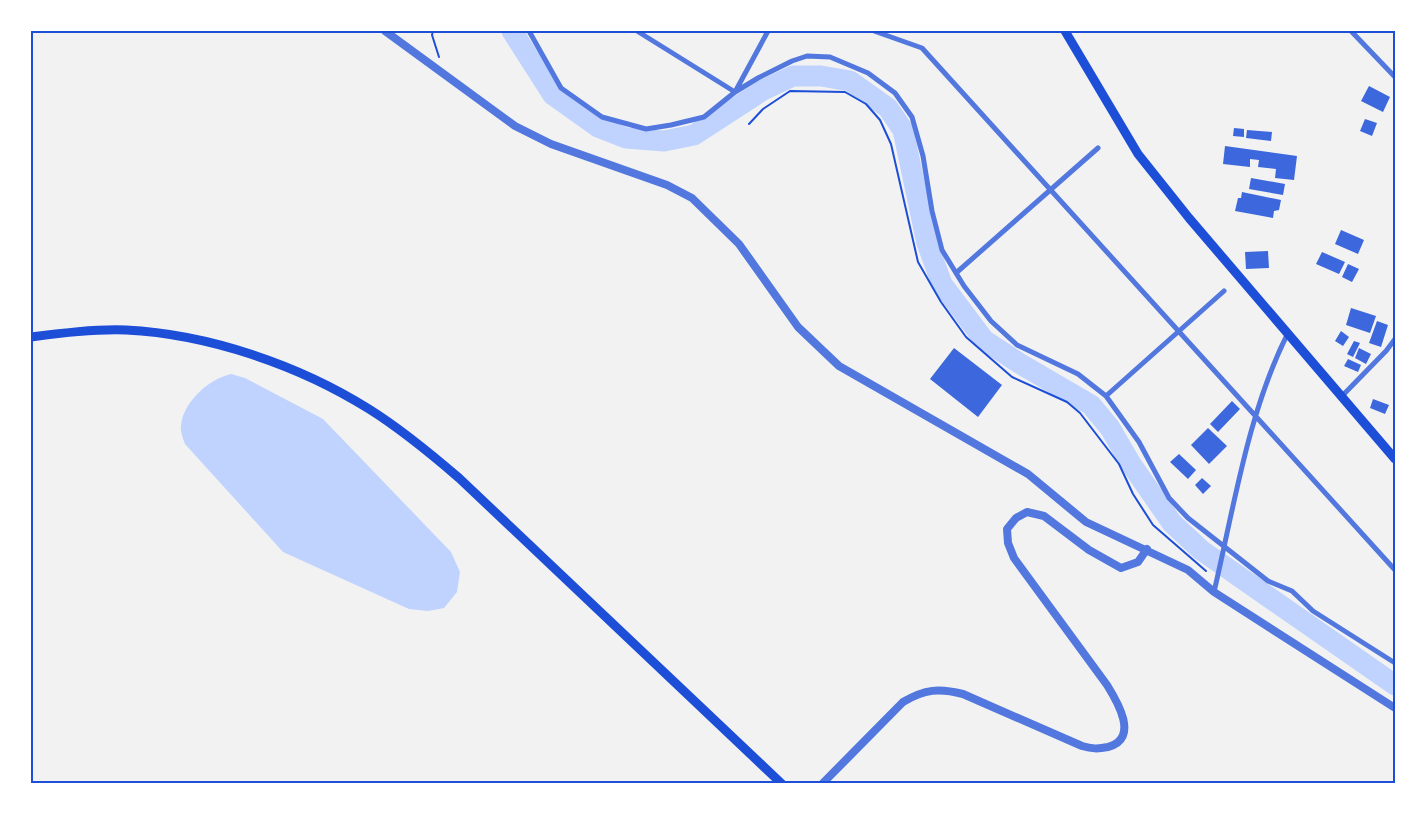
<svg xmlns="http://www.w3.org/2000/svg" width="1426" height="815" viewBox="0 0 1426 815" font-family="'IBM Plex Sans',sans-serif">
  <rect width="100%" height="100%" fill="#f2f2f2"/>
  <path fill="#bfd3fe" d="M 231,374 L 245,378 L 323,419 L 451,552 L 460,572 L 457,592 L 444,608 L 428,611 L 409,609 L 283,552 L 185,444 C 183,439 180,431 181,425 C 184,401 209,379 231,374 Z"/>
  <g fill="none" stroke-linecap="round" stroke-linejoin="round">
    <path stroke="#bfd3fe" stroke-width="21" d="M 512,31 L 553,95 L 598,127 L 626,138 L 664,141 L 694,135 L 763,90 L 793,76 L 821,76 L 850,81 L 888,108 L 903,130 L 927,243 L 942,284 L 984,340 L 1019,363 L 1091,405 L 1110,428 L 1131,464 L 1172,523 L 1201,550 L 1395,685"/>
  </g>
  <path fill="#3d67dc" d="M 1369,86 L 1390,97 L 1383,112 L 1361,101 Z
    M 1365,119 L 1377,123 L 1372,136 L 1360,131 Z
    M 1234,128 L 1244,129 L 1244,137 L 1233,136 Z
    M 1247,130 L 1272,132 L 1271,141 L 1246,138 Z
    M 1225,146 L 1297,156 L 1294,180 L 1275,178 L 1276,169 L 1258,167 L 1259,160 L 1250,159 L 1250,167 L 1223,164 Z
    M 1251,178 L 1285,184 L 1283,195 L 1249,189 Z
    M 1242,192 L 1281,200 L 1279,210 L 1274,211 L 1273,218 L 1235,211 L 1238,198 L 1241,198 Z
    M 1341,230 L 1364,240 L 1358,254 L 1335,244 Z
    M 1268,251 L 1269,268 L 1246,269 L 1245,252 Z
    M 1322,252 L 1345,262 L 1339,274 L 1316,264 Z
    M 1348,264 L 1359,269 L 1352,282 L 1342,277 Z
    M 1351,308 L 1376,316 L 1370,333 L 1346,325 Z
    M 1377,321 L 1388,325 L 1381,347 L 1369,343 Z
    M 1341,331 L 1349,337 L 1343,346 L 1335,341 Z
    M 1354,341 L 1360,343 L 1353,357 L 1347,354 Z
    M 954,348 L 1002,385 L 978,417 L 930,379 Z
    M 1359,348 L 1371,354 L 1366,364 L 1355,358 Z
    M 1348,359 L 1361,365 L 1358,372 L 1344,366 Z
    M 1373,399 L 1389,405 L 1385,414 L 1370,408 Z
    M 1232,401 L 1240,409 L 1218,432 L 1210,424 Z
    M 1208,428 L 1227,446 L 1209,464 L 1191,445 Z
    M 1179,454 L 1196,470 L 1188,479 L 1170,462 Z
    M 1202,478 L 1211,486 L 1203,494 L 1195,485 Z"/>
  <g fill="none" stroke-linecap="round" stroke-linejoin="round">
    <path stroke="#1d4ed8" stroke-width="2" d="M 433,31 L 432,35 L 439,57
      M 749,124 L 763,109 L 790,91 L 845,92 L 866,104 L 880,120 L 891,144 L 918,262 L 941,302 L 966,337 L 1012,377 L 1067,402 L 1080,413 L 1119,464 L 1133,494 L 1153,525 L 1206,571"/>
    <path stroke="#5277de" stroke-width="5" d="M 529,31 L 561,88 L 602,117 L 646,129 L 671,125 L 704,117 L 735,92 L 758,78 L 792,61 L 807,56 L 830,57 L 868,73 L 895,93 L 912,117 L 923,156 L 932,211 L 942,250 L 964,286 L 991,321 L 1017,345 L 1078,374 L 1106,396 L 1139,442 L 1169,498 L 1188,518 L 1268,581 L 1292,591 L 1313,611 L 1395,663
      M 637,31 L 735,92 L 768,31
      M 874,31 L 922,48 L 1395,570
      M 1351,31 L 1395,77
      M 956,273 L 1098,148
      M 1106,396 L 1224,291
      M 1342,396 L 1386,351 L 1395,339
      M 1214,592 C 1234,507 1248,412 1288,333"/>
    <path stroke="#5277de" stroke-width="8" d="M 385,31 L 515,126 L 551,144 L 667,185 L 692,198 L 739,244 L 798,327 L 839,366 L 1028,474 L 1086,522 L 1188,570 L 1214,592 L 1395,708
      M 822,784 L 903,702 C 925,689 939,688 963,694 L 1082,746 C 1092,749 1098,749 1108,747 C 1140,739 1117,701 1107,685 L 1014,558 L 1008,543 L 1007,529 L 1016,518 L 1027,512 L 1044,516 L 1089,550 L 1121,568 L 1138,562 L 1147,549"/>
    <path stroke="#1d4ed8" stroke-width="9" d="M 1065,31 L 1138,154 L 1189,218 L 1395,459
      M 31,337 C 62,333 94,329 126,330 C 208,334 299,365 369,409 C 401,429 430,453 459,478 L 782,784"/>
  </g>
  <rect width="1426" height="815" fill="none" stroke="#ffffff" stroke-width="65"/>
  <rect x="32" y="32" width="1362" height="750" fill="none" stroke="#1d4ed8" stroke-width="2"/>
</svg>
